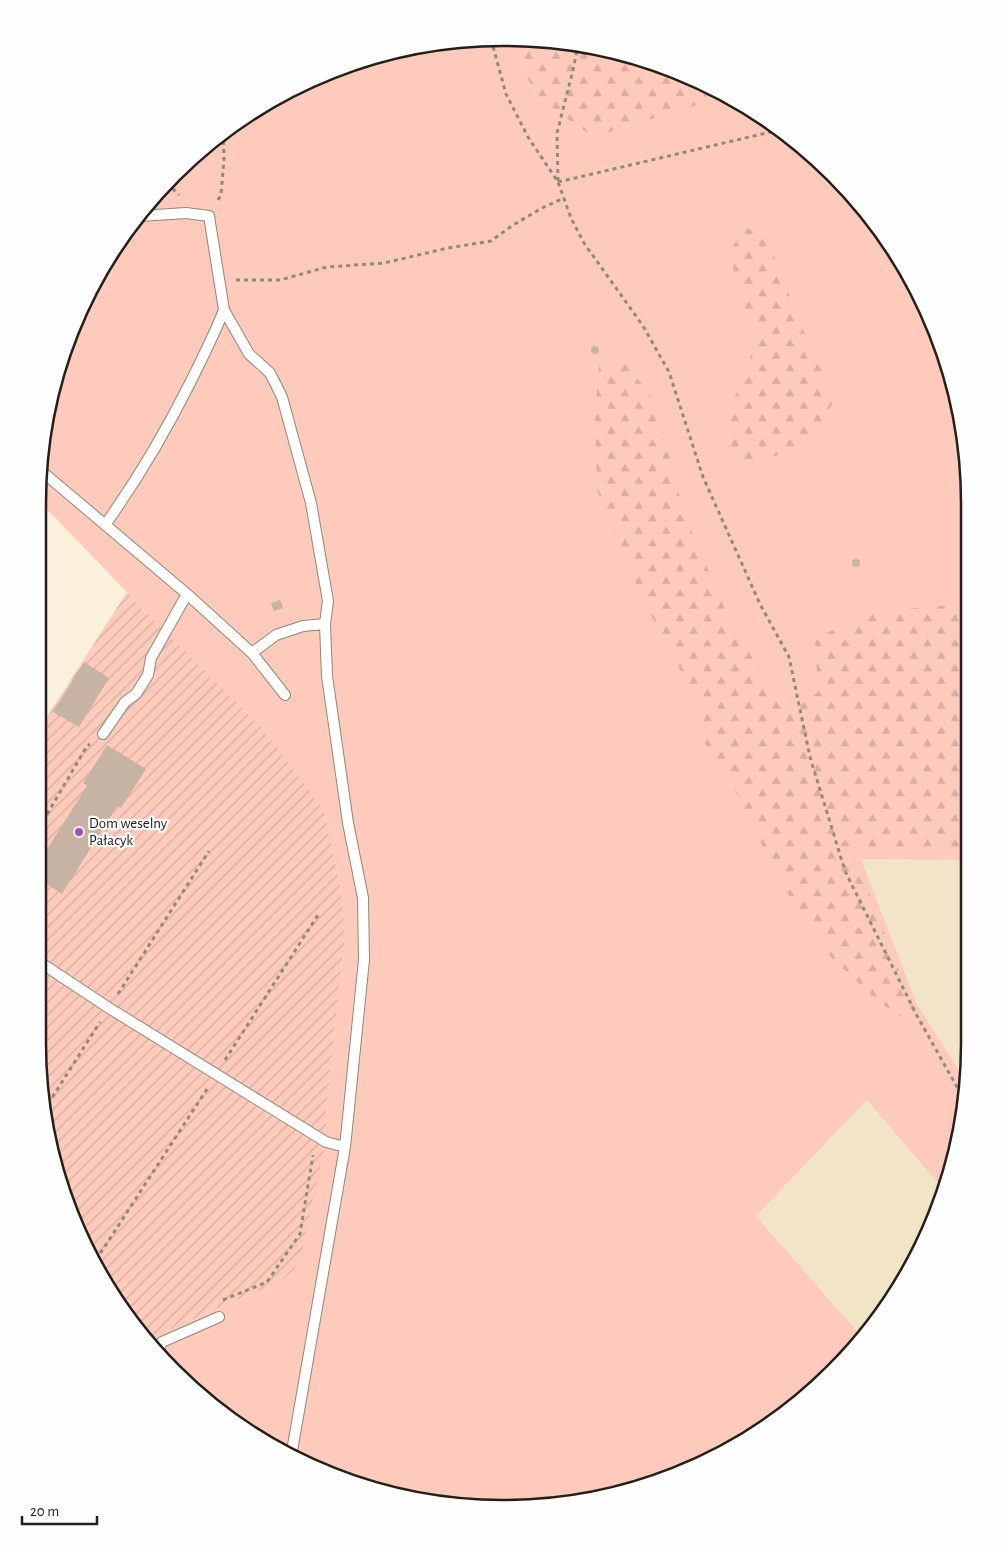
<svg xmlns="http://www.w3.org/2000/svg" width="1007" height="1546" viewBox="0 0 1007 1546" font-family="'Alegreya Sans',sans-serif">
  <defs>
    <pattern id="forest-firs" width="22" height="20" patternUnits="userSpaceOnUse" patternTransform="scale(1.25)"><rect width="22" height="20" fill="#fdcabb"/><path d="M5 1l3.5 6h-7zM16 11l3.5 6h-7z" fill="#d9ada0"/></pattern>
    <pattern id="garden-furrows" width="10" height="10" patternUnits="userSpaceOnUse" patternTransform="scale(1.25)"><rect width="10" height="10" fill="#fdcabb"/><path d="M-1 1l2-2M0 10L10 0M9 11l2-2" fill="none" stroke="#d9ada0"/></pattern>
  </defs>
  <rect width="100%" height="100%" fill="#faf0db"/>
  <path fill="#f1e4c7" d="M 861,859 L 967,860 L 966,1082 L 916,1002 Z
    M 867,1100 L 943,1189 L 934,1221 L 862,1337 L 756,1216 Z"/>
  <path fill="#fdcabb" d="M 473,39 L 515,40 L 534,95 L 593,137 L 727,96 L 736,100 L 811,153 L 873,220 L 921,297 L 954,383 L 969,473 L 967,860 L 861,859 L 916,1002 L 966,1082 L 966,1103 L 943,1189 L 867,1100 L 756,1216 L 862,1337 L 854,1350 L 762,1430 L 624,1493 L 473,1508 L 353,1484 L 220,1412 L 151,1338 L 217,1308 L 275,1285 L 326,1142 L 326,1111 L 345,933 L 341,890 L 324,811 L 127,592 L 41,503 L 42,442 L 85,298 L 153,196 L 220,134 L 297,86 L 383,53 Z"/>
  <path fill="url(#forest-firs)" d="M 515,40 L 564,41 L 653,62 L 727,96 L 593,137 L 534,95 Z
    M 745,228 L 762,231 L 778,264 L 794,309 L 834,399 L 817,438 L 799,450 L 747,463 L 724,449 L 727,409 L 746,378 L 755,336 L 739,293 L 729,252 Z
    M 624,360 L 655,402 L 684,513 L 724,607 L 763,677 L 791,712 L 818,692 L 815,638 L 874,611 L 968,604 L 967,851 L 852,849 L 911,1002 L 937,1039 L 877,1001 L 832,958 L 802,918 L 774,870 L 723,765 L 705,744 L 700,707 L 640,594 L 597,490 L 595,421 L 599,362 Z"/>
  <path fill="url(#garden-furrows)" d="M 127,592 L 139,606 L 264,730 L 324,811 L 341,890 L 345,933 L 326,1111 L 326,1142 L 302,1249 L 294,1270 L 275,1285 L 217,1308 L 151,1338 L 116,1302 L 62,1192 L 38,1042 L 40,728 Z"/>
  <path fill="#c6b3a4" d="M591 350a4 4 0 1 1 8 0a4 4 0 1 1-8 0Z
    M852 563a4 4 0 1 1 8 0a4 4 0 1 1-8 0Z
    M 280,600 L 283,608 L 274,611 L 271,603 Z
    M 84,662 L 109,678 L 79,727 L 53,712 Z
    M 107,745 L 146,769 L 121,808 L 117,806 L 62,894 L 39,879 L 39,862 L 87,786 L 83,783 Z"/>
  <g fill="none" stroke-linecap="round" stroke-linejoin="round">
    <g stroke="#918874" stroke-width="12">
      <path id="service" d="M 140,216 L 186,213 L 209,216 L 224,310 L 249,354 L 270,373 L 282,397 L 311,503 L 328,601 L 325,624 L 327,676 L 348,823 L 363,898 L 364,960 L 345,1147 L 292,1451
        M 41,473 L 45,474 L 187,594 L 252,653 L 285,695
        M 105,525 C 137,480 165,433 190,383 C 202,359 214,335 224,310
        M 252,653 L 276,635 L 303,626 L 325,624
        M 103,734 L 125,702 L 136,694 L 148,675 L 151,658 L 187,594
        M 38,961 L 109,1008 L 326,1142 L 345,1147
        M 159,1348 L 162,1342 L 219,1317"/>
    </g>
    <path stroke="#918a7c" stroke-width="3" stroke-dasharray="4 4" stroke-linecap="butt" d="M 491,39 L 506,94 L 528,137 L 558,182 L 571,218 L 584,243 L 643,326 L 669,372 L 703,477 L 760,604 L 789,657 L 810,757 L 845,871 L 916,1014 L 966,1103
      M 558,181 L 557,133 L 573,70 L 578,45
      M 558,182 L 779,130
      M 167,183 L 179,195
      M 218,200 L 221,195 L 224,159 L 223,132
      M 236,280 L 280,280 L 327,267 L 384,263 L 448,248 L 491,241 L 513,225 L 542,208 L 564,198
      M 39,828 L 87,746 L 90,744
      M 118,994 L 209,851
      M 225,1060 L 318,915
      M 48,1104 L 100,1022
      M 96,1260 L 207,1089
      M 223,1300 L 267,1282 L 300,1234 L 313,1155"/>
    <use href="#service" stroke="#fff" stroke-width="10"/>
  </g>
  <circle fill="#ab4ab1" stroke="#fefefe" stroke-width="2" cx="79" cy="832" r="5"/>
  <g text-anchor="middle" dominant-baseline="central" stroke-width="4.5" stroke-linejoin="round" paint-order="stroke">
    <g font-size="15" fill="#242018" stroke="#fefefe" text-anchor="start">
      <text x="89" y="823">Dom weselny<tspan x="89" dy="17">Pałacyk</tspan></text>
    </g>
  </g>
  <path d="M0 0H1007V1546H0ZM503 46H504A457 457 0 0 1 961 503V1043A457 457 0 0 1 504 1500H503A457 457 0 0 1 46 1043V503A457 457 0 0 1 503 46Z" fill="#fefefe" fill-rule="evenodd"/>
  <path fill="none" stroke="#242018" stroke-width="2.5" d="M503 46H504A457 457 0 0 1 961 503V1043A457 457 0 0 1 504 1500H503A457 457 0 0 1 46 1043V503A457 457 0 0 1 503 46Z"/>
  <path d="M22 1516v8h75v-8" fill="none" stroke="#242018" stroke-width="2.5"/>
  <text x="30" y="1516" font-size="15" fill="#242018" stroke="#fefefe" stroke-width="4" paint-order="stroke">20 m</text>
</svg>
